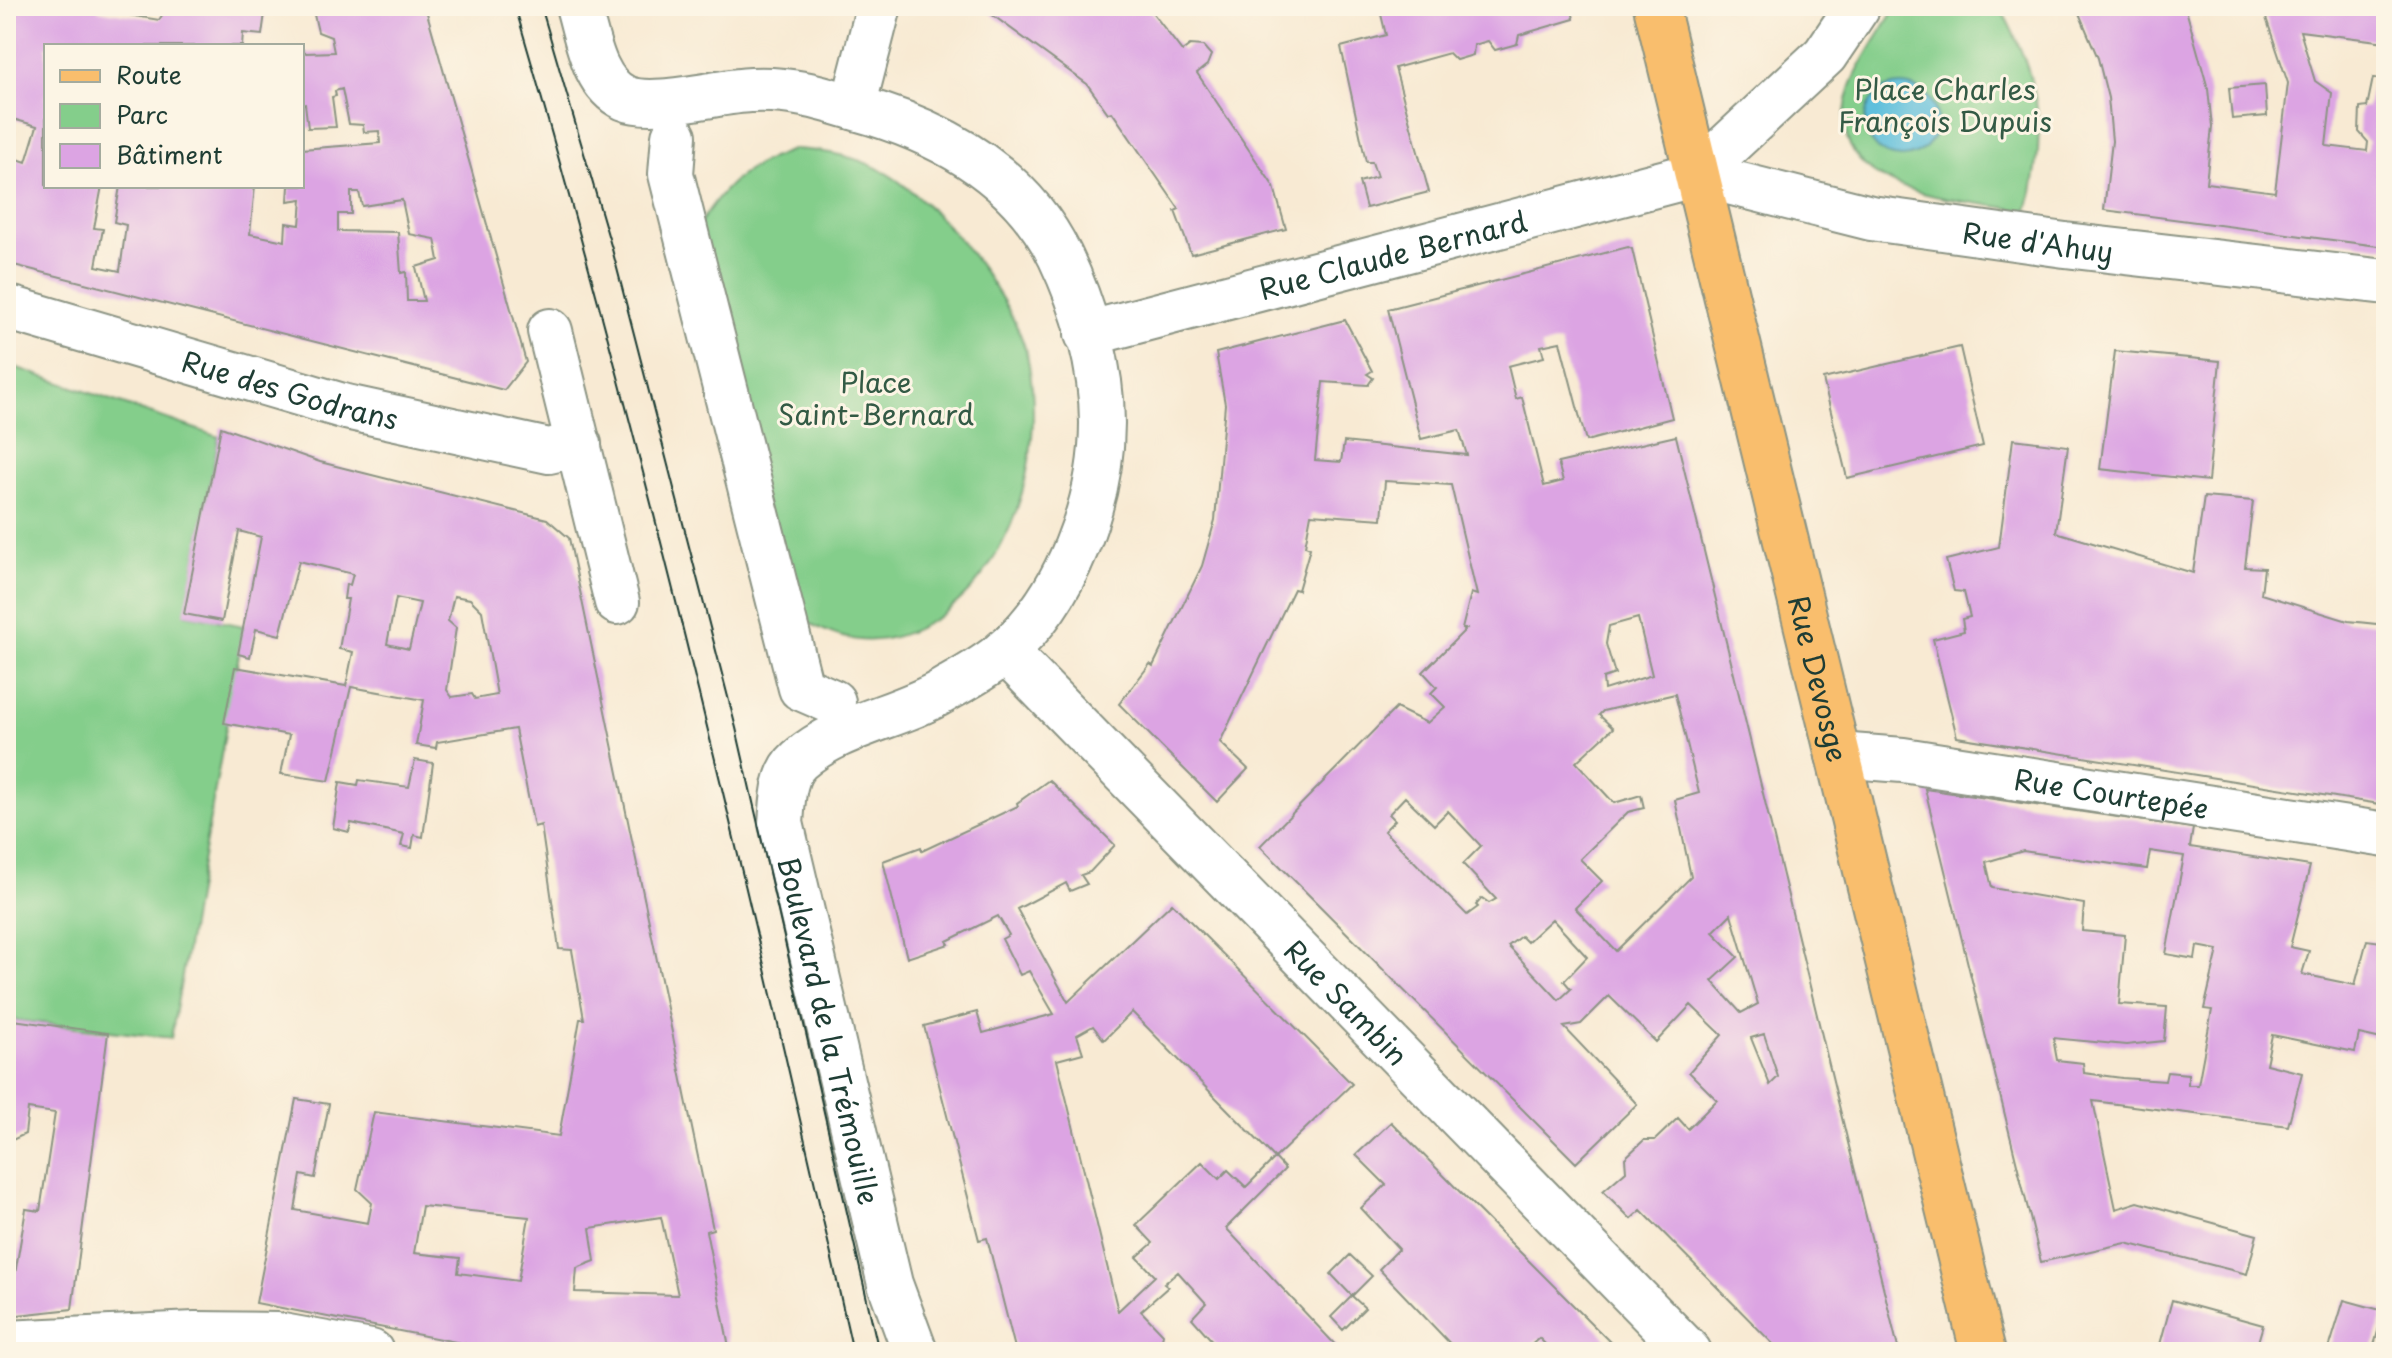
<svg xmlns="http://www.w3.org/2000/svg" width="2392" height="1358" viewBox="0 0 2392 1358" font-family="'Playpen Sans',sans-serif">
  <rect width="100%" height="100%" fill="#fcf5e5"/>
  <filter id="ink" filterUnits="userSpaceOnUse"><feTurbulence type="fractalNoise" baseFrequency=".0125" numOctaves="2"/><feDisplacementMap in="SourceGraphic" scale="16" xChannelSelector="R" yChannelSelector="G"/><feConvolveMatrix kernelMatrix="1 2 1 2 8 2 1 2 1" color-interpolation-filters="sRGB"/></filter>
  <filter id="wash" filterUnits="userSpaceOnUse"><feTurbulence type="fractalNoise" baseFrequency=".006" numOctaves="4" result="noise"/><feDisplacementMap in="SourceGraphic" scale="32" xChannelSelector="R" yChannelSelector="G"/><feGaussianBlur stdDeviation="1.8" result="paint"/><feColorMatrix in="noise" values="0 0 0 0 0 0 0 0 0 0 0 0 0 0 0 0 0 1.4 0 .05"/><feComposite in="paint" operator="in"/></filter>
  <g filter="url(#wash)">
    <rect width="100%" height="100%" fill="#f8ead3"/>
    <path fill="#84ce8b" stroke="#528660" stroke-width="2" d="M 1896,6 L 1998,6 L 2001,9 C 2040,80 2049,133 2027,211 C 1956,198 1813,197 1851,86 C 1861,59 1882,32 1896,6 Z
      M 795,149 C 865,153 895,172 943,221 C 975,255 1022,318 1029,365 C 1045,457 1013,574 930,622 C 876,653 834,643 785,607 L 693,234 C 724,185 740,168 795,149 Z
      M 6,364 L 219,437 L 185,614 L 244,626 L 171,1038 L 6,1019 Z"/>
    <path fill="#5ebfdc" stroke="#3e7e88" stroke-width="2" d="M1865 121a36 36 0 1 1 72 0a36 36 0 1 1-72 0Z"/>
    <g id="blocks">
      <path fill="#dca4e3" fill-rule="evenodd" d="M 6,6 L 99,6 L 98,10 L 159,20 L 168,6 L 266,6 L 262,35 L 243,33 L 242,46 L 46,46 L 46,186 L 102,186 L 94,228 L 103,229 L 96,266 L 120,271 L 126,225 L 114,222 L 120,186 L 255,186 L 250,234 L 285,241 L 286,223 L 300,225 L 302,199 L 288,201 L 289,186 L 302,186 L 302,149 L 380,143 L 379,131 L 364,132 L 363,125 L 349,124 L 342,89 L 335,91 L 336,96 L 332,97 L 336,127 L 308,128 L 305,104 L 302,104 L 302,49 L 306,53 L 334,52 L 331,37 L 318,32 L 312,6 L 425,6 L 526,362 L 504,390 L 6,263 L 6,155 L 26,162 L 37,126 L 6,117 ZM 351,192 L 359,192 L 362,206 L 402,200 L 409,234 L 435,239 L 439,260 L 416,267 L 424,301 L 407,301 L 406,272 L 401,273 L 398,232 L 338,231 L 338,214 L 351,214 Z
        M 970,6 L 1142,6 L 1152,12 L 1182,51 L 1190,45 L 1203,46 L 1211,55 L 1207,65 L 1197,73 L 1274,187 L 1286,229 L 1191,254 L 1175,211 L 1179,209 L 1112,112 L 1108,113 L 1087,84 L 980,6 L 979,10 Z
        M 1379,6 L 1571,6 L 1574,19 L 1519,35 L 1517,44 L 1495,50 L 1488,41 L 1474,45 L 1473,55 L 1456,60 L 1449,53 L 1395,68 L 1429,192 L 1366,208 L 1359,182 L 1377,177 L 1372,162 L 1366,162 L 1341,47 L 1386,35 Z
        M 2076,6 L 2185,6 L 2208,89 L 2212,127 L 2206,183 L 2275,192 L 2288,83 L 2262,6 L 2386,6 L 2386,42 L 2300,31 L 2315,81 L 2332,93 L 2326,146 L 2367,151 L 2368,142 L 2359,132 L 2360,108 L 2367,107 L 2373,78 L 2386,80 L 2386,247 L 2104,210 L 2112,141 L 2108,98 L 2098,58 Z
        M 2265,85 L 2267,116 L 2232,119 L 2229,88 Z
        M 1628,247 L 1632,249 L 1672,418 L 1586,441 L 1560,342 L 1541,346 L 1544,357 L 1508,366 L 1516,399 L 1522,397 L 1544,486 L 1563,481 L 1558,463 L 1676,436 L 1899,1352 L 1781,1352 L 1641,1210 L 1631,1219 L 1603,1191 L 1626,1171 L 1625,1158 L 1644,1140 L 1655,1140 L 1678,1118 L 1688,1129 L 1717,1100 L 1689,1072 L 1722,1035 L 1691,1005 L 1656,1042 L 1609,996 L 1581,1024 L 1564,1027 L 1637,1104 L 1576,1163 L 1260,846 L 1396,708 L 1427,723 L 1445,707 L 1431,693 L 1437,687 L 1423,672 L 1466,629 L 1462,629 L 1471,593 L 1477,595 L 1451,485 L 1385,481 L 1382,519 L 1311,514 L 1305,546 L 1310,548 L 1298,590 L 1294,589 L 1220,742 L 1248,769 L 1217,802 L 1119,704 L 1150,664 L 1153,666 L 1202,566 L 1215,520 L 1225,404 L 1216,353 L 1345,320 L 1372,371 L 1367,374 L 1373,378 L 1368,385 L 1323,382 L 1315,460 L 1341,462 L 1344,442 L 1467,455 L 1459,430 L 1421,439 L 1388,309 ZM 1638,618 L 1652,675 L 1604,690 L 1603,678 L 1615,674 L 1606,644 L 1609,626 ZM 1675,694 L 1699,793 L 1675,800 L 1691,877 L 1616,951 L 1575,908 L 1602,881 L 1580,859 L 1628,812 L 1644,808 L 1641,795 L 1614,803 L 1576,762 L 1613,728 L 1599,715 L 1603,711 ZM 1405,797 L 1434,825 L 1448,811 L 1481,846 L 1463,864 L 1496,899 L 1489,903 L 1482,898 L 1476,905 L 1478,907 L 1467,915 L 1384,831 L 1395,820 L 1389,814 ZM 1731,914 L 1758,1004 L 1741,1013 L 1712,981 L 1738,957 L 1713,932 ZM 1552,919 L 1587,957 L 1564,981 L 1571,989 L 1559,1000 L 1508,946 L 1521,936 L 1527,942 ZM 1764,1034 L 1778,1077 L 1770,1085 L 1751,1038 Z
        M 1960,347 L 1983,446 L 1847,478 L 1823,379 Z
        M 2115,351 L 2220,361 L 2208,481 L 2100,469 Z
        M 221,427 L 320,462 L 547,519 L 569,538 L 713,1229 L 706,1231 L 730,1352 L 507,1352 L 256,1303 L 296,1099 L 329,1104 L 315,1178 L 301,1175 L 295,1210 L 368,1223 L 372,1203 L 357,1189 L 374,1112 L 559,1136 L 580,1019 L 584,1019 L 572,950 L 559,949 L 541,825 L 534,827 L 515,729 L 437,742 L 436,748 L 416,745 L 424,700 L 351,687 L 329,781 L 281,774 L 289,735 L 224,723 L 235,667 L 346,686 L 353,652 L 339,649 L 348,599 L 344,599 L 346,584 L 350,585 L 353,574 L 299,561 L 280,635 L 256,629 L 250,657 L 238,654 L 261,537 L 239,531 L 222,621 L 184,614 ZM 454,596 L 470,599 L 482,611 L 497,695 L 475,699 L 472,694 L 452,697 L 447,690 L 456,628 L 448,621 ZM 396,598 L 420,603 L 409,649 L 387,644 ZM 422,1206 L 529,1217 L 518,1281 L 458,1273 L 460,1258 L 414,1253 ZM 661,1217 L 678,1295 L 575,1292 L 577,1268 L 595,1261 L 590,1228 Z
        M 2013,439 L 2068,446 L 2056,532 L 2193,573 L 2204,497 L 2253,501 L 2245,567 L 2264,568 L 2261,594 L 2348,621 L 2386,625 L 2386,805 L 1957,737 L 1933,639 L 1964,631 L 1962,619 L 1970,617 L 1964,592 L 1954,591 L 1946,560 L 1999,547 Z
        M 415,760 L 433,763 L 423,837 L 414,835 L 412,848 L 401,846 L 404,834 L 351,823 L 349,832 L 333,828 L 340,782 L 358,785 L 359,780 L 409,787 Z
        M 1049,780 L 1115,845 L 1090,872 L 1081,875 L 1087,884 L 1070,891 L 1066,883 L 1017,909 L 1068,1002 L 1172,903 L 1352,1084 L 1275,1158 L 1132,1012 L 1104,1040 L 1093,1026 L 1077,1035 L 1083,1053 L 1057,1060 L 1118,1311 L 1155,1276 L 1137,1257 L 1153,1243 L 1136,1225 L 1202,1162 L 1219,1179 L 1228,1170 L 1246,1187 L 1275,1158 L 1285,1169 L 1226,1228 L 1342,1352 L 1222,1352 L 1192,1318 L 1206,1303 L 1178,1272 L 1164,1284 L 1168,1287 L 1141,1311 L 1163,1334 L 1159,1352 L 1016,1352 L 987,1238 L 979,1240 L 924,1026 L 977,1012 L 983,1033 L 1054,1014 L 1029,971 L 1020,975 L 1002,939 L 1009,935 L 998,916 L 947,941 L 949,944 L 907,958 L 883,861 L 921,847 L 922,851 L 1018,806 L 1017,803 Z
        M 1925,789 L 2193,828 L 2190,847 L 2310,866 L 2290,947 L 2309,951 L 2302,974 L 2355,985 L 2367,940 L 2381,942 L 2386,925 L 2386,1040 L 2359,1034 L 2355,1052 L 2272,1035 L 2266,1064 L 2302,1073 L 2288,1126 L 2093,1101 L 2116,1209 L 2138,1202 L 2257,1235 L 2247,1274 L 2126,1243 L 2041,1262 ZM 2023,851 L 2147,869 L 2150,851 L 2184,856 L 2166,954 L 2195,959 L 2197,946 L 2218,950 L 2204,1009 L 2212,1010 L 2198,1085 L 2188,1085 L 2188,1074 L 2167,1072 L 2165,1081 L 2122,1078 L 2084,1073 L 2083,1063 L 2057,1060 L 2053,1038 L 2126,1045 L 2164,1041 L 2167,1007 L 2119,1004 L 2125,935 L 2082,931 L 2084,904 L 1992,888 L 1986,862 Z
        M 6,1019 L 108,1033 L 72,1309 L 8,1316 L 26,1209 L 40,1211 L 55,1113 L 28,1109 L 25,1134 L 6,1143 Z
        M 1391,1122 L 1458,1190 L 1620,1352 L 1553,1352 L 1539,1338 L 1524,1352 L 1458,1352 L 1379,1269 L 1399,1249 L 1361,1208 L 1386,1185 L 1356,1155 Z
        M 1350,1255 L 1372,1276 L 1352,1296 L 1331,1274 Z
        M 1352,1296 L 1365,1308 L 1343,1330 L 1331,1317 Z
        M 2172,1300 L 2263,1325 L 2255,1352 L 2158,1352 Z
        M 2344,1300 L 2384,1311 L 2372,1352 L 2328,1352 Z"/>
    </g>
  </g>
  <g filter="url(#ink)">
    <use href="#blocks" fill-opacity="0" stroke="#8c9484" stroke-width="2"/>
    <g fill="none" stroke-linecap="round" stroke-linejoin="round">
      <g stroke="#8c9484" stroke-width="48">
        <g id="minor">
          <path id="s1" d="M 578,6 C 587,36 593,84 625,98 C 653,110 719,91 751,90 C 789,88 820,97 856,108 C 940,131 1020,174 1060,256 C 1084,306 1102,367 1102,423 C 1102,502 1066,599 1005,651 C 987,667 964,679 943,691 C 899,717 838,725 799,760 C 782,775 783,803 781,823 L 890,1284 L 915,1352"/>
          <path d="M 853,107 L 879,6"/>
          <path d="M 674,136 L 671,174 L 801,688 L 833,702"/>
          <path id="s2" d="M 1697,174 L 1871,218 L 2065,245 L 2386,282"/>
          <path id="s3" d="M 6,307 L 346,407 L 549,451 L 579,444"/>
          <path d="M 550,331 L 617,602"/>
          <path id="s4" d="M 1087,334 L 1697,174 L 1825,55 L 1858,6"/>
          <path id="s5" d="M 1005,651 L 1689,1352"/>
          <path id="s6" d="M 1838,755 L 1903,760 L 2386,835"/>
          <path d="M 6,1343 L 195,1334 L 277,1335 L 371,1352"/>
        </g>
      </g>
      <g stroke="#8c9484" stroke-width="48">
        <g id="major">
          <path id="s7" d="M 1656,6 L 1983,1352"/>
        </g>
      </g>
      <use href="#minor" stroke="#fff" stroke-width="44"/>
      <use href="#major" stroke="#f9be6d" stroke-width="44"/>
      <path stroke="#1f3d34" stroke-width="2" d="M 515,6 C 645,450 751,900 853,1352
        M 541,6 L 612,249 L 736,728 L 879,1352"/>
    </g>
  </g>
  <g text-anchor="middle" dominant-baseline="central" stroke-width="6" stroke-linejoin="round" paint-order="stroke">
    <g font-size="28" fill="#335a45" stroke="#fcf5e5">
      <text x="1945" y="88">Place Charles<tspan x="1945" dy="32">François Dupuis</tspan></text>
      <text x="876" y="381">Place<tspan x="876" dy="32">Saint-Bernard</tspan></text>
    </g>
    <g font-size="28" fill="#1f3d34" stroke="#fcf5e5">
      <text stroke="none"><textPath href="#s2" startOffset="348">Rue d'Ahuy</textPath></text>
      <text stroke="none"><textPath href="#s4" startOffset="316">Rue Claude Bernard</textPath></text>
      <text stroke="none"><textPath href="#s3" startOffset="296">Rue des Godrans</textPath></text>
      <text stroke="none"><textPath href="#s7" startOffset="692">Rue Devosge</textPath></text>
      <text stroke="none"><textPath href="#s6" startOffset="276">Rue Courtepée</textPath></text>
      <text stroke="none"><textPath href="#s5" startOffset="490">Rue Sambin</textPath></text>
      <text stroke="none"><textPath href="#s1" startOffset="1544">Boulevard de la Trémouille</textPath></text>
    </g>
  </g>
  <rect width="2392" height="1358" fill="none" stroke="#fcf5e5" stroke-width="32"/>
  <rect x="44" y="44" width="260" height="144" fill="#fcf5e5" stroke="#a4ab9e" stroke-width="2"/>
  <rect x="60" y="70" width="40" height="12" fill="#f9be6d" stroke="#a4ab9e" stroke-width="2"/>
  <text x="116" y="84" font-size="24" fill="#1f3d34">Route</text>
  <rect x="60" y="104" width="40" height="24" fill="#84ce8b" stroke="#a4ab9e" stroke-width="2"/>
  <text x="116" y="124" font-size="24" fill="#1f3d34">Parc</text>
  <rect x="60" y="144" width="40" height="24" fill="#dca4e3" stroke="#a4ab9e" stroke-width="2"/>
  <text x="116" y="164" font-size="24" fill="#1f3d34">Bâtiment</text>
</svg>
